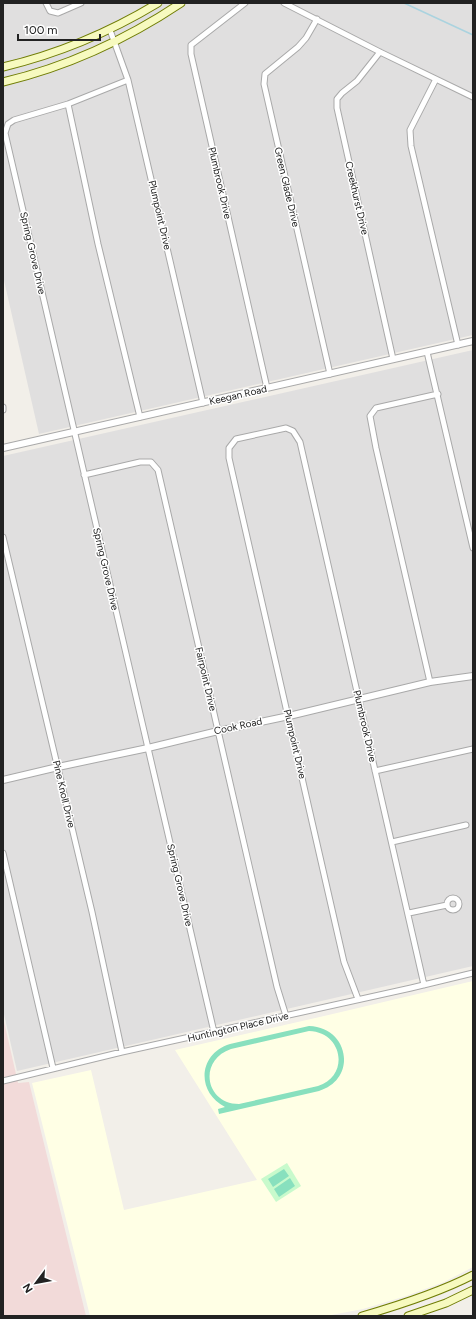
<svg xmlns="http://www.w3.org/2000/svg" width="476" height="1319" viewBox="0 0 476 1319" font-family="Figtree,sans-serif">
  <rect width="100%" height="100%" fill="#f2efe9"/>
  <path fill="#e0dfdf" d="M 3,3 L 473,3 L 473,335 L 39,434 L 3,276 Z
    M 473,350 L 473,966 L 17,1071 L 3,1010 L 3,456 Z"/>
  <path fill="#f2dad9" d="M 3,1017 L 18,1083 L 29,1082 L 86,1316 L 3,1316 Z"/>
  <path fill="#ffffe5" d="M 473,981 L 473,1267 L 444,1282 L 406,1296 L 363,1309 L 326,1316 L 90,1316 L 32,1083 L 91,1070 L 124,1210 L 257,1180 L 175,1050 L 324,1016 Z"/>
  <path fill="#c8facc" d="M 287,1163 L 301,1186 L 276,1202 L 261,1179 Z"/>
  <path fill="#88e0be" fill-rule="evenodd" d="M 309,1026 C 349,1027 358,1079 319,1091 L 219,1114 L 218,1109 L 225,1107 C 196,1092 198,1054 230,1044 ZM 309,1031 C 343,1032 350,1076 318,1086 L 239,1104 C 205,1104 198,1060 231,1049 Z
    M 284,1169 L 289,1176 L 273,1187 L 268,1179 Z
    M 290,1178 L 295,1186 L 279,1197 L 274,1189 Z"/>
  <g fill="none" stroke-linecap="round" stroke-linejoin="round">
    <path stroke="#aad3df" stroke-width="1.5" d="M 404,3 L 473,35"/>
    <g stroke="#a9a9a9" stroke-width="7">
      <path id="minor" d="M 46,3 L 50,11 L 58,13 L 81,3
        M 245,3 L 191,45 L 191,54 L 267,388
        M 284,3 L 380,52 L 473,97
        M 317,19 L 306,38 L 298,47 L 265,74 L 264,84 L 330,374
        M 110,30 L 128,80 L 203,403
        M 380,52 L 357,81 L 342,93 L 337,99 L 337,108 L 393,359
        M 436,79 L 410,130 L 411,146 L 458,345
        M 128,80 L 68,104 L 14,120 L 8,124 L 5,133 L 214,1032
        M 68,104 L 98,244 L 140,417
        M 427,352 L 473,548
        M 3,407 L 3,410
        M 84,475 L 140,462 L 151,462 L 158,470 L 277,987 L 286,1016
        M 3,537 L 92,912 L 122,1052
        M 430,682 L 376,448 L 370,416 L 376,408 L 438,394
        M 375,771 L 473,749
        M 392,842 L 466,825
        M 3,853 L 53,1068
        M447 904a6 6 0 1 1 12 0a6 6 0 1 1-12 0Z
        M 409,913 L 447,905
        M 358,999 L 344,962 L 229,458 L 229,448 L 236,439 L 286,428 L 293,431 L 300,442 L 424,985
        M 3,1081 L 122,1052 L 411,988 L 473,973"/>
    </g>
    <g stroke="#a9a9a9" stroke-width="8">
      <path id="tertiary" d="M 3,448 L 473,341
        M 3,780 L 58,767 L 148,748 L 218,731 L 289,716 L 430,682 L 473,676"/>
    </g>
    <g stroke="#707d05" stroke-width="9">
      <path id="secondary" d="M 3,67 C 58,54 110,32 158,3
        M 3,82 C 66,67 127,39 181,3
        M 362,1316 C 400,1305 438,1293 473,1275
        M 408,1316 L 446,1303 L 473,1290"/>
    </g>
    <use href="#minor" stroke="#fff" stroke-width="5"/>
    <use href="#tertiary" stroke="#fff" stroke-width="6"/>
    <use href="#secondary" stroke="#f7fabf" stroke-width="7"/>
  </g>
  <g text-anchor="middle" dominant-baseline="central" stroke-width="3" stroke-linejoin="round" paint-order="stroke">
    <g font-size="10" fill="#222" stroke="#fff">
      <text transform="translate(220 183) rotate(77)">Plumbrook Drive</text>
      <text transform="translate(287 187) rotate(77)">Green Glade Drive</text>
      <text transform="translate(357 198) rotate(77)">Creekhurst Drive</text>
      <text transform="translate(160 215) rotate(77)">Plumpoint Drive</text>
      <text transform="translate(33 253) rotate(77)">Spring Grove Drive</text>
      <text transform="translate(238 395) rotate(-13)">Keegan Road</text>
      <text transform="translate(106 569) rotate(77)">Spring Grove Drive</text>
      <text transform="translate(206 679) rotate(77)">Fairpoint Drive</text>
      <text transform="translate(238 726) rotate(-12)">Cook Road</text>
      <text transform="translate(365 726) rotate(77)">Plumbrook Drive</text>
      <text transform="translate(295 744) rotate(77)">Plumpoint Drive</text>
      <text transform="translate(64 794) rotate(77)">Pine Knoll Drive</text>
      <text transform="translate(180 885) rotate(77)">Spring Grove Drive</text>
      <text transform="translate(238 1027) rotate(-13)">Huntington Place Drive</text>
    </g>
  </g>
  <rect width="476" height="1319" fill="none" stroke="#222222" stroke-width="8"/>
  <g transform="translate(36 1283) rotate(238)" stroke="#ffffff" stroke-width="3" paint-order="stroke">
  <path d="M0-3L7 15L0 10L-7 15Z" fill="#222222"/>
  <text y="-6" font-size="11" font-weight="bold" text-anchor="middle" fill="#222222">N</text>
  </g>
  <path d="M18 34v6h82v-6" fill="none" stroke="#222222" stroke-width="2"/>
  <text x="24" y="34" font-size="12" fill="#222222" stroke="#ffffff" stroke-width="3" paint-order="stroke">100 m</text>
</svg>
